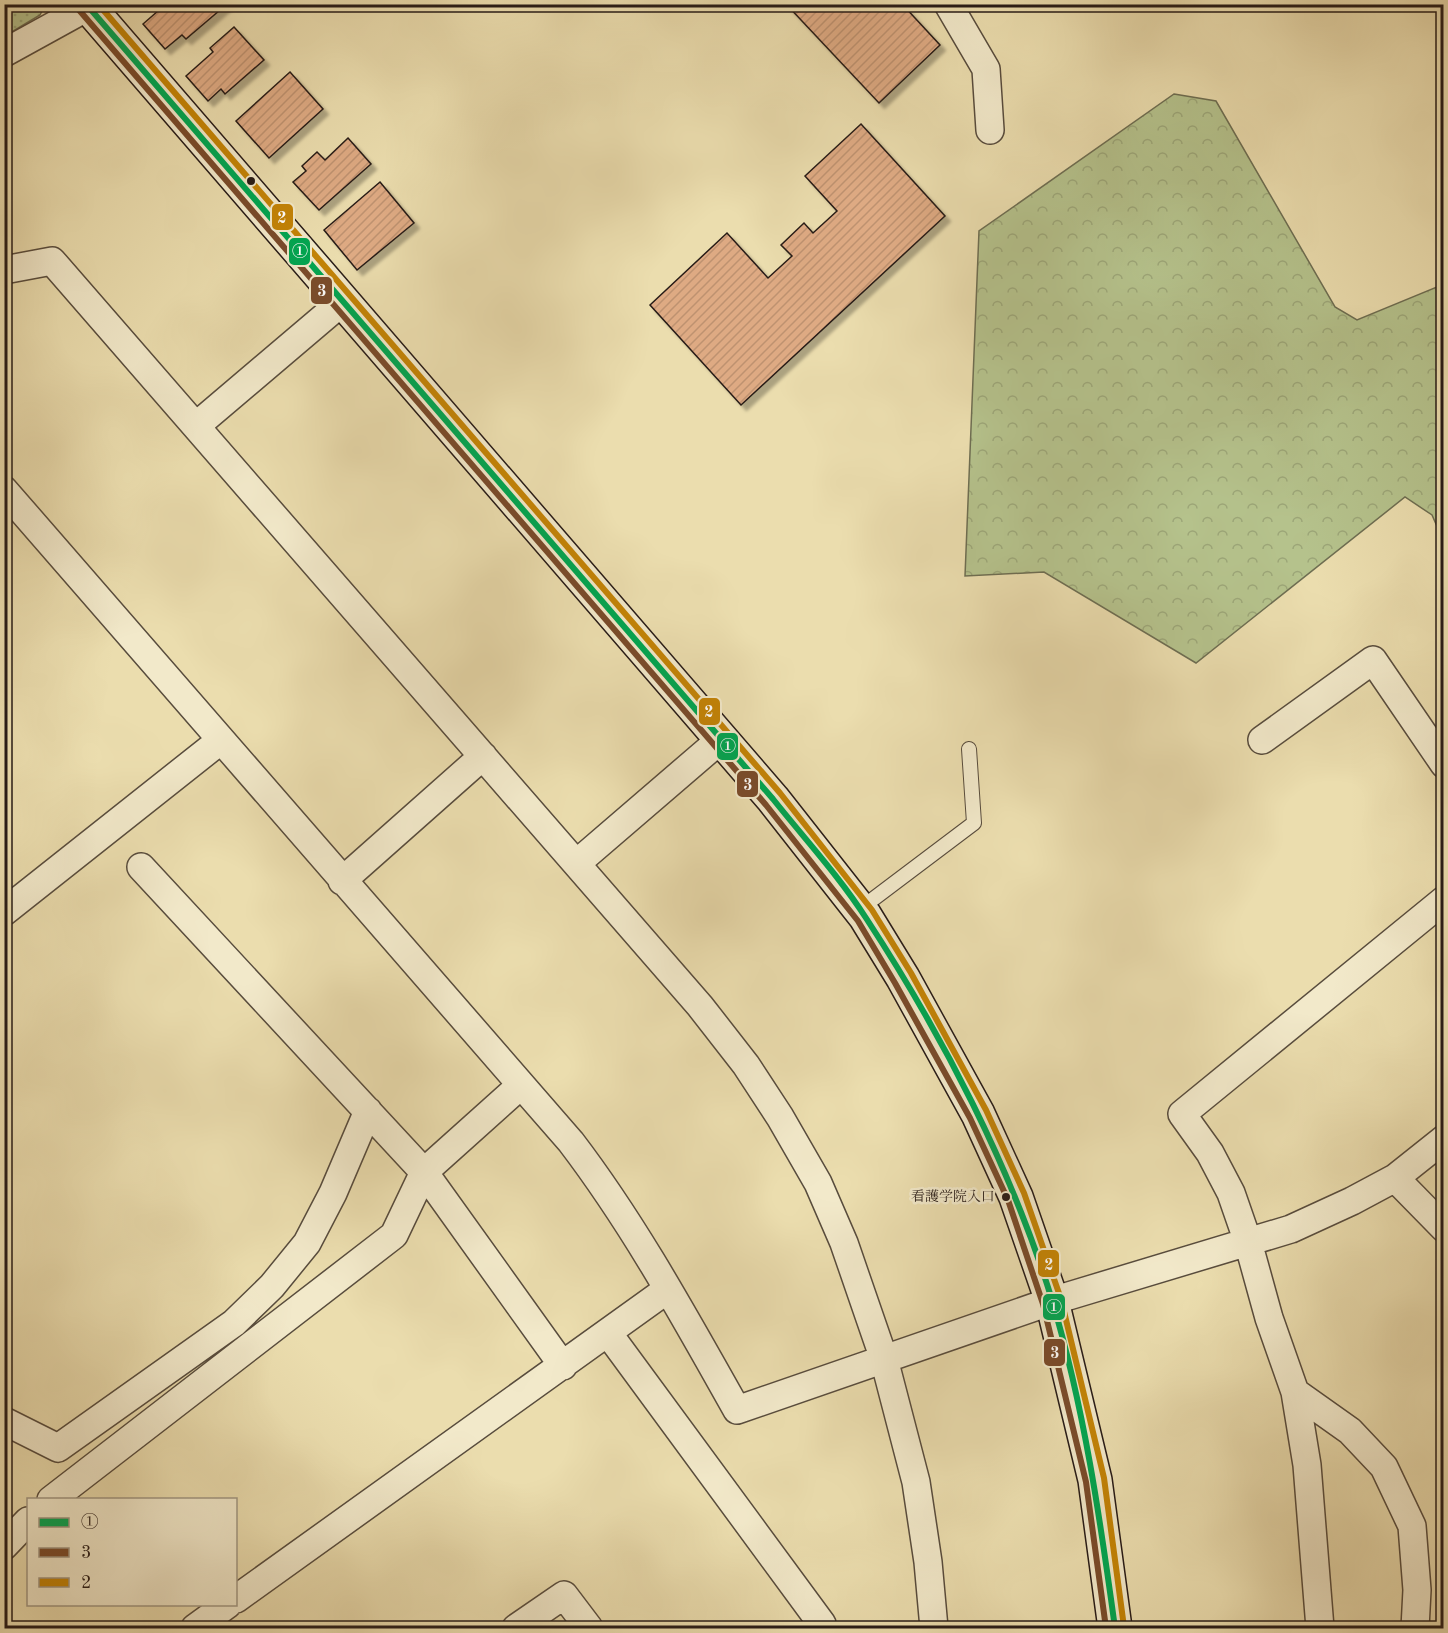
<svg xmlns="http://www.w3.org/2000/svg" width="1448" height="1633" viewBox="0 0 1448 1633" font-family="'Old Standard TT','Noto Serif JP',serif">
  <defs>
    <pattern id="forest-crowns" width="20" height="18" patternUnits="userSpaceOnUse" patternTransform="scale(1.5)"><rect width="20" height="18" fill="#b5c28c"/><path d="M2 6a3 3 0 1 1 6 0M12 15a3 3 0 1 1 6 0" fill="none" stroke="#9ca678"/></pattern>
    <pattern id="park-dots" width="8" height="8" patternUnits="userSpaceOnUse" patternTransform="scale(1.5)"><rect width="8" height="8" fill="#b5c28c"/><path d="M2 2h.1M6 6h.1" fill="none" stroke="#9ca678" stroke-width="1.8" stroke-linecap="round"/></pattern>
    <pattern id="building-hatch" width="6" height="6" patternUnits="userSpaceOnUse" patternTransform="scale(1.5)"><rect width="6" height="6" fill="#deaa83"/><path d="M-1 1l2-2M0 6l6-6M5 7l2-2" fill="none" stroke="#be9270"/></pattern>
    <filter id="shadow"><feDropShadow dx="5.5" dy="5.5" stdDeviation="1.5" flood-color="#0004"/></filter>
  </defs>
  <rect width="100%" height="100%" fill="#ebddae"/>
  <filter id="stains"><feTurbulence type="fractalNoise" baseFrequency=".00333" numOctaves="4"/><feColorMatrix values="0 0 0 0 .2 0 0 0 0 .09 0 0 0 0 .02 0 0 0 .5 -.17"/></filter>
  <radialGradient id="worn" r=".72"><stop offset=".6" stop-color="#630" stop-opacity="0"/><stop offset="1" stop-color="#630" stop-opacity=".3"/></radialGradient>
  <path fill="url(#forest-crowns)" stroke="#6e6e52" stroke-width="1.5" d="M 1174,94 L 1216,101 L 1335,307 L 1357,320 L 1444,284 L 1443,540 L 1432,515 L 1405,497 L 1196,663 L 1044,572 L 965,576 L 979,231 Z"/>
  <path fill="url(#park-dots)" stroke="#6e6e52" stroke-width="1.5" d="M 4,5 L 5,4 L 45,5 L 40,15 L 5,36 Z"/>
  <path fill="url(#building-hatch)" stroke="#271b17" stroke-width="1.5" filter="url(#shadow)" d="M 166,4 L 227,4 L 186,39 L 182,35 L 165,49 L 143,24 Z
    M 786,4 L 902,4 L 940,45 L 879,103 Z
    M 234,27 L 264,60 L 225,94 L 221,89 L 208,101 L 186,76 L 213,52 L 210,48 Z
    M 290,72 L 323,109 L 269,158 L 236,121 Z
    M 861,124 L 945,216 L 741,405 L 650,305 L 727,233 L 768,278 L 792,256 L 781,245 L 804,223 L 813,233 L 837,211 L 805,176 Z
    M 348,138 L 371,164 L 319,210 L 293,182 L 306,171 L 302,166 L 317,152 L 325,160 Z
    M 380,182 L 414,223 L 357,270 L 324,230 Z"/>
  <g fill="none" stroke-linecap="round" stroke-linejoin="round">
    <g stroke="#584c3d" stroke-width="16">
      <path id="lane" d="M 860,909 L 974,823 L 969,749"/>
    </g>
    <g stroke="#584c3d" stroke-width="30">
      <path id="street" d="M 948,4 L 986,69 L 990,130
        M 4,53 L 93,4
        M 4,270 L 52,261 L 700,1006 L 746,1065 L 780,1117 L 818,1183 L 844,1243 L 884,1359 L 916,1482 L 928,1562 L 934,1628
        M 196,426 L 342,302
        M 4,490 L 571,1142 C 635,1226 685,1318 737,1410 L 1052,1301 L 1291,1229 L 1352,1201 L 1395,1178 L 1444,1139
        M 1262,740 L 1373,660 L 1444,764
        M 577,863 L 720,740
        M 141,867 L 424,1172 L 563,1366
        M 342,881 L 483,756
        M 4,912 L 221,740
        M 1395,1178 L 1444,1228
        M 608,1333 L 822,1624 L 816,1628
        M 1295,1392 L 1350,1431 L 1384,1467 L 1412,1526 L 1417,1590 L 1415,1628
        M 4,1421 L 58,1448 L 234,1323 L 272,1286 L 307,1243 L 333,1193 L 368,1111
        M 51,1500 L 394,1235 L 424,1172 L 521,1085
        M 4,1546 L 28,1521
        M 236,1599 L 668,1289
        M 195,1628 L 228,1604
        M 516,1628 L 564,1595 L 589,1628
        M 1320,1628 L 1307,1465 L 1295,1392 L 1269,1318 L 1248,1242 L 1231,1193 L 1210,1153 L 1182,1114 L 1444,900"/>
    </g>
    <g stroke="#271b17" stroke-width="36">
      <path id="secondary" d="M 86,4 L 773,799 L 865,916 L 903,978 L 978,1114 L 1016,1197 L 1052,1301 L 1095,1480 L 1115,1628"/>
    </g>
    <use href="#lane" stroke="#f2e9ca" stroke-width="14"/>
    <use href="#street" stroke="#f2e9ca" stroke-width="27"/>
    <use href="#secondary" stroke="#f2e9ca" stroke-width="33"/>
    <g stroke="#f2e9ca" stroke-width="10">
      <path id="bus-1" d="M 86,4 L 773,799 C 804,838 839,876 866,918 C 942,1034 1011,1167 1052,1300 C 1084,1407 1100,1518 1115,1628"/>
    </g>
    <g stroke="#f2e9ca" stroke-width="10">
      <path id="bus-2" d="M 79,10 L 766,805 L 858,921 L 895,983 L 970,1118 L 1008,1200 L 1043,1304 L 1086,1482 L 1106,1628"/>
    </g>
    <g stroke="#f2e9ca" stroke-width="10">
      <path id="bus-3" d="M 98,4 L 780,793 L 872,910 L 911,973 L 986,1110 L 1024,1193 L 1061,1299 L 1104,1478 L 1124,1627"/>
    </g>
    <use href="#bus-1" stroke="#00a651" stroke-width="6"/>
    <use href="#bus-2" stroke="#7a4b2a" stroke-width="6"/>
    <use href="#bus-3" stroke="#c38306" stroke-width="6"/>
  </g>
  <g fill="#271b17" stroke="#f2e9ca" stroke-width="2">
    <circle cx="251" cy="181" r="5"/>
    <circle cx="1006" cy="1197" r="5"/>
  </g>
  <g text-anchor="middle" dominant-baseline="central" stroke-width="5" stroke-linejoin="round" paint-order="stroke">
    <g font-size="14" fill="#271b17" stroke="#f2e9ca" text-anchor="end">
      <text x="995" y="1197">看護学院入口</text>
    </g>
  </g>
  <g stroke="#f2e9ca" stroke-width="2">
    <rect x="271" y="203" width="23" height="28" rx="6" fill="#c38306"/>
    <rect x="288" y="237" width="23" height="29" rx="6" fill="#00a651"/>
    <rect x="310" y="276" width="23" height="29" rx="6" fill="#7a4b2a"/>
    <rect x="698" y="697" width="23" height="29" rx="6" fill="#c38306"/>
    <rect x="716" y="732" width="23" height="29" rx="6" fill="#00a651"/>
    <rect x="736" y="770" width="23" height="28" rx="6" fill="#7a4b2a"/>
    <rect x="1037" y="1249" width="23" height="29" rx="6" fill="#c38306"/>
    <rect x="1042" y="1293" width="24" height="28" rx="6" fill="#00a651"/>
    <rect x="1043" y="1338" width="23" height="29" rx="6" fill="#7a4b2a"/>
  </g>
  <g font-size="16" text-anchor="middle" font-weight="bold" fill="#fff">
    <text x="282" y="223">2</text>
    <text x="300" y="257">①</text>
    <text x="322" y="296">3</text>
    <text x="709" y="717">2</text>
    <text x="728" y="752">①</text>
    <text x="748" y="790">3</text>
    <text x="1049" y="1270">2</text>
    <text x="1054" y="1313">①</text>
    <text x="1055" y="1358">3</text>
  </g>
  <rect width="1448" height="1633" fill="none" stroke="#ebddae" stroke-width="24"/>
  <rect x="6" y="6" width="1436" height="1621" fill="none" stroke="#271b17" stroke-width="3"/>
  <rect x="12" y="12" width="1424" height="1609" fill="none" stroke="#271b17" stroke-width="1.5"/>
  <rect x="27" y="1498" width="210" height="108" fill="#f2e9ca" stroke="#a19782" stroke-width="1.5"/>
  <rect x="39" y="1518" width="30" height="9" fill="#00a651" stroke="#a19782" stroke-width="1.5"/>
  <text x="81" y="1528" font-size="18" fill="#271b17">①</text>
  <rect x="39" y="1548" width="30" height="9" fill="#7a4b2a" stroke="#a19782" stroke-width="1.5"/>
  <text x="81" y="1558" font-size="18" fill="#271b17">3</text>
  <rect x="39" y="1578" width="30" height="9" fill="#c38306" stroke="#a19782" stroke-width="1.5"/>
  <text x="81" y="1588" font-size="18" fill="#271b17">2</text>
  <rect width="100%" height="100%" filter="url(#stains)"/>
  <rect width="100%" height="100%" fill="url(#worn)"/>
</svg>
